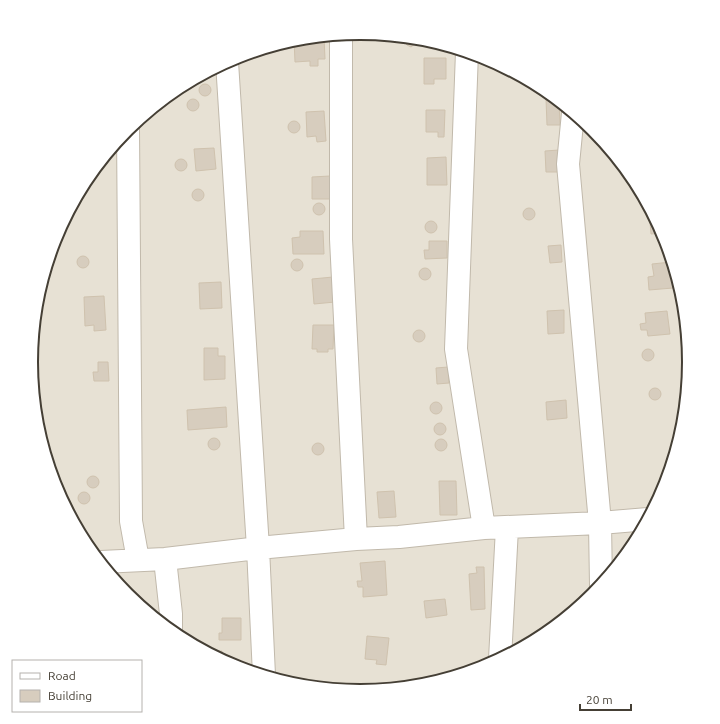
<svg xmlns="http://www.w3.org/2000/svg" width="720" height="724" viewBox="0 0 720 724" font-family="Ubuntu,sans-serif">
  <rect width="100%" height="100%" fill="#f3efe6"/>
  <path fill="#e7e1d4" d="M32 362a328 328 0 1 1 656 0a328 328 0 1 1-656 0Z"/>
  <path fill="#d7cdbe" stroke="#cfc2ae" d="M 324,37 L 325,59 L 318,59 L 318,66 L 310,66 L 310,61 L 295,62 L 294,40 Z
    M 405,37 L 417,39 L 416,43 L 411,47 L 407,45 L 404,42 Z
    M 424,58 L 446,58 L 446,79 L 434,79 L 434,84 L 424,84 Z
    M199 90a6 6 0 1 1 12 0a6 6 0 1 1-12 0Z
    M187 105a6 6 0 1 1 12 0a6 6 0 1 1-12 0Z
    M 546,99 L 555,99 L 559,102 L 560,125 L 547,125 Z
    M 426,110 L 445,110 L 444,137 L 438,137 L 438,132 L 426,132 Z
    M 324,111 L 326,141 L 317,142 L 316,136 L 307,137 L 306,112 Z
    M288 127a6 6 0 1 1 12 0a6 6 0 1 1-12 0Z
    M 214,148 L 216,169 L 196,171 L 194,149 Z
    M 559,150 L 560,172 L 546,172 L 545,151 Z
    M 446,157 L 447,185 L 427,185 L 427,158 Z
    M175 165a6 6 0 1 1 12 0a6 6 0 1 1-12 0Z
    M 330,176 L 331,199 L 312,199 L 312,177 Z
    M192 195a6 6 0 1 1 12 0a6 6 0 1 1-12 0Z
    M313 209a6 6 0 1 1 12 0a6 6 0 1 1-12 0Z
    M523 214a6 6 0 1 1 12 0a6 6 0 1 1-12 0Z
    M 649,210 L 650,210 L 662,233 L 651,234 Z
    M425 227a6 6 0 1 1 12 0a6 6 0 1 1-12 0Z
    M 300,231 L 323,231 L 324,254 L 293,254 L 292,238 L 300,237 Z
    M 429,241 L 447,241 L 447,258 L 425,259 L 424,250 L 429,250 Z
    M 561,245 L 562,262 L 550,263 L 548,246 Z
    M77 262a6 6 0 1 1 12 0a6 6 0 1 1-12 0Z
    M291 265a6 6 0 1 1 12 0a6 6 0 1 1-12 0Z
    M 671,262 L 673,288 L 649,290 L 648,277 L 654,276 L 652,264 Z
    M419 274a6 6 0 1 1 12 0a6 6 0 1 1-12 0Z
    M 333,277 L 335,302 L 314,304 L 312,279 Z
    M 221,282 L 222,308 L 200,309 L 199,283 Z
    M 104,296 L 106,330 L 94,331 L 94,325 L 85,326 L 84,297 Z
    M 564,310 L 564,333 L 548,334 L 547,311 Z
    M 667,311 L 670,334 L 648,336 L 647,330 L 641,330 L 640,324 L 646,323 L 645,313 Z
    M 313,325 L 334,325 L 333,349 L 328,349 L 328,352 L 317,352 L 317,349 L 312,349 Z
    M413 336a6 6 0 1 1 12 0a6 6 0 1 1-12 0Z
    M 204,348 L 218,348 L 218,356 L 225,356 L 225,379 L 204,380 Z
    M642 355a6 6 0 1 1 12 0a6 6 0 1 1-12 0Z
    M 98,362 L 108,362 L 109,381 L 94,381 L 93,372 L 98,372 Z
    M 448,367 L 449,383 L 437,384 L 436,368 Z
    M649 394a6 6 0 1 1 12 0a6 6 0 1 1-12 0Z
    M 566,400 L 567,418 L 547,420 L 546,402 Z
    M430 408a6 6 0 1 1 12 0a6 6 0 1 1-12 0Z
    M 226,407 L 227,427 L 188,430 L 187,410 Z
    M434 429a6 6 0 1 1 12 0a6 6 0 1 1-12 0Z
    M208 444a6 6 0 1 1 12 0a6 6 0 1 1-12 0Z
    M435 445a6 6 0 1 1 12 0a6 6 0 1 1-12 0Z
    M312 449a6 6 0 1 1 12 0a6 6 0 1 1-12 0Z
    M 667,459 L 673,459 L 668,474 Z
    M87 482a6 6 0 1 1 12 0a6 6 0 1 1-12 0Z
    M 439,481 L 456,481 L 457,515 L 440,515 Z
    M 394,491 L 396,517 L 379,518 L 377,492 Z
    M78 498a6 6 0 1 1 12 0a6 6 0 1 1-12 0Z
    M 385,561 L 387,595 L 363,597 L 363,587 L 358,587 L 357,581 L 362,581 L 360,563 Z
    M 476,567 L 484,567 L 485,609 L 471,610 L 469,574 L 477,573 Z
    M 445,599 L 447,615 L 426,618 L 424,601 Z
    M 222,618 L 241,618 L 241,640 L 219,640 L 219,633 L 222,633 Z
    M 367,636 L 389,638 L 386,665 L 376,664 L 377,660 L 365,659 Z
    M 222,651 L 223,660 L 209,652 Z"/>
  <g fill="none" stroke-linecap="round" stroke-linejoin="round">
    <g stroke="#c1b9ab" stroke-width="24">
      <path id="minor" d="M 341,35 L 341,239 L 356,539
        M 467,52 L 456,349 L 484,528
        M 227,62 L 258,548 L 264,675
        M 573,113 L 568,164 L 600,523 L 601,585
        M 128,129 L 131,521 L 138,560
        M 165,559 L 171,614 L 171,630
        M 101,562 L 165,559 L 258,548 L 356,539 L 399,537 L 484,528 L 600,523 L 648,519
        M 500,659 L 507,528"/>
    </g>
    <use href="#minor" stroke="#fff" stroke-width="22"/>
  </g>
  <path d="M0 0H720V724H0ZM38 362a322 322 0 1 1 644 0a322 322 0 1 1-644 0Z" fill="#fff" fill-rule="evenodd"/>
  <path fill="none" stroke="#453f35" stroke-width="2" d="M38 362a322 322 0 1 1 644 0a322 322 0 1 1-644 0Z"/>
  <rect x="12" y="660" width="130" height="52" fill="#ffffff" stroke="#b5b2ae"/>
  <rect x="20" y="673" width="20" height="6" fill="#ffffff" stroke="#b5b2ae"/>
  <text x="48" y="680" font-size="12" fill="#453f35">Road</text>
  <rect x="20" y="690" width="20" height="12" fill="#d7cdbe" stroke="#b5b2ae"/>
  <text x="48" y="700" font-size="12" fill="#453f35">Building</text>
  <path d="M580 704v6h51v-6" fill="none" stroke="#453f35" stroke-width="2"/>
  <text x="586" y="704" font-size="12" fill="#453f35" stroke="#ffffff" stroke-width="3" paint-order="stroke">20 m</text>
</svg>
